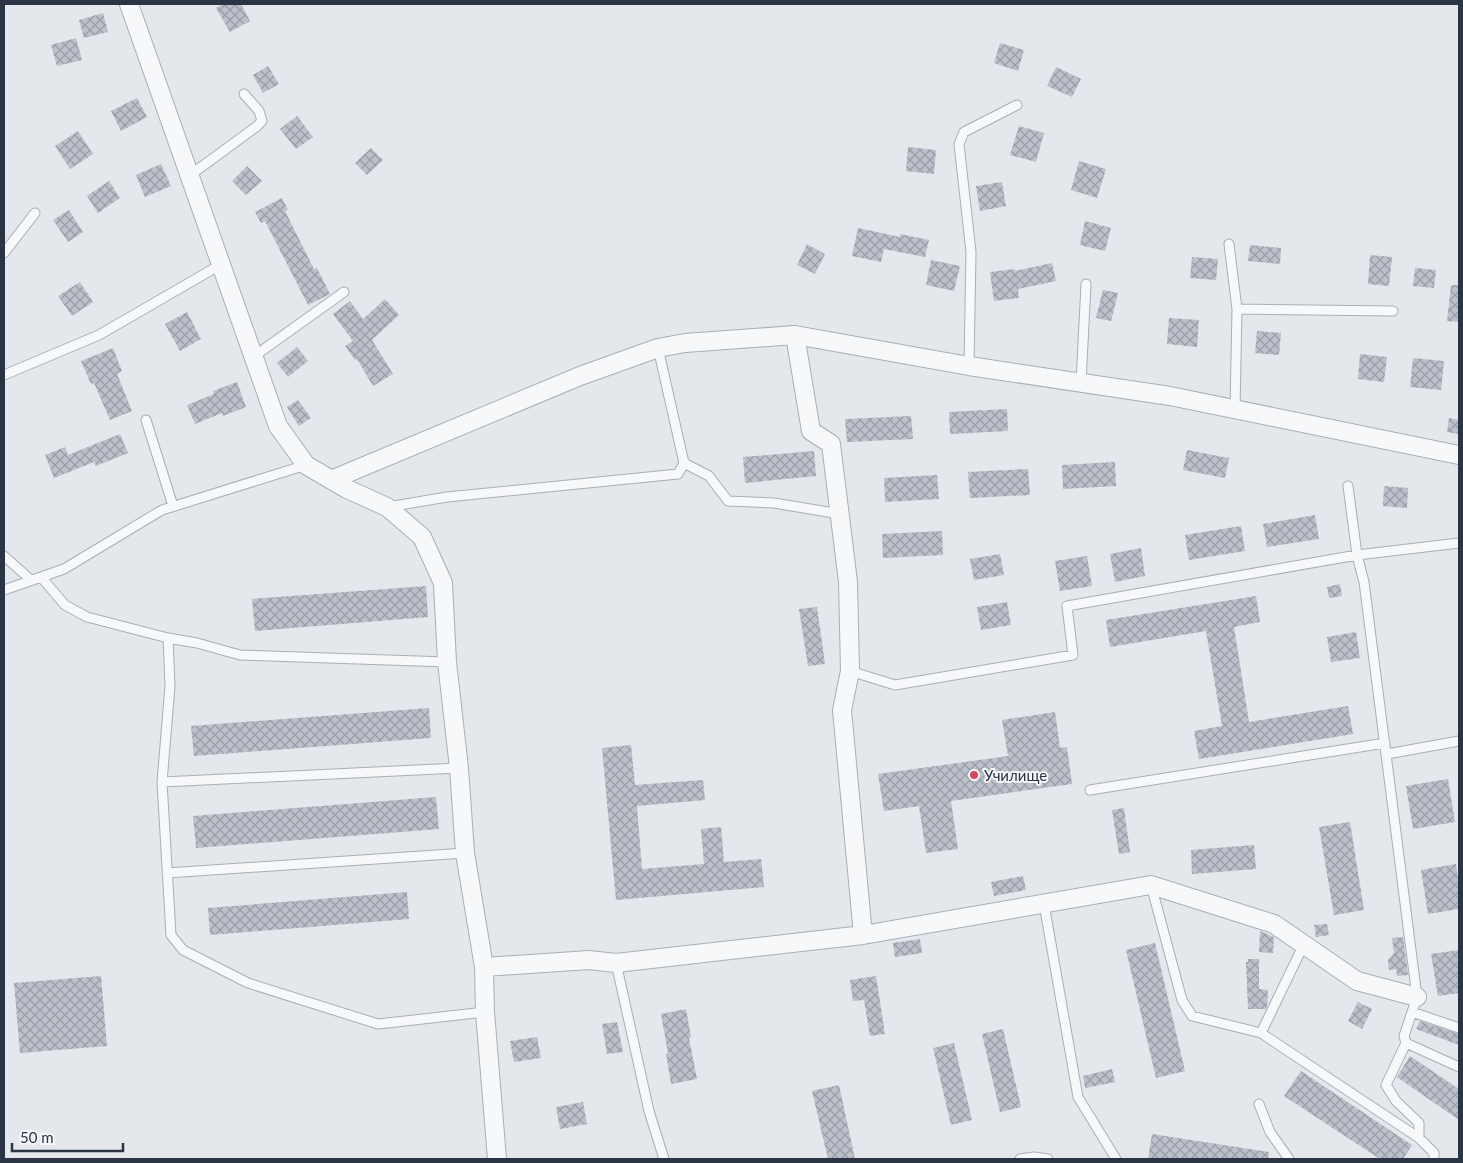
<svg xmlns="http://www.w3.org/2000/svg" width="1463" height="1163" viewBox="0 0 1463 1163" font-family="Lato,sans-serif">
  <defs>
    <pattern id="building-cross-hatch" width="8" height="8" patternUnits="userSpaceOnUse" patternTransform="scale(1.25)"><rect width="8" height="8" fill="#bbc0ca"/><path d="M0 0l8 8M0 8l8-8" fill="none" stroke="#989da6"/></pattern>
  </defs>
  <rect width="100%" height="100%" fill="#e4e7ec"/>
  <path fill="url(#building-cross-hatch)" d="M 223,4 L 241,4 L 250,21 L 230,32 L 216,8 Z
    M 103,13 L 108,32 L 84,38 L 79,20 Z
    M 76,38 L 82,60 L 57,66 L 51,45 Z
    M 1000,43 L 1024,50 L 1018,71 L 994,63 Z
    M 268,66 L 279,84 L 263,93 L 253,75 Z
    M 1056,67 L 1081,79 L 1072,97 L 1047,86 Z
    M 137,98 L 147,117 L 121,131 L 111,111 Z
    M 297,116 L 313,137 L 296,149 L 280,129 Z
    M 1019,126 L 1044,133 L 1036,162 L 1010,155 Z
    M 78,131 L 93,154 L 70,169 L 55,146 Z
    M 908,147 L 936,150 L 934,174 L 906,171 Z
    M 371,148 L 383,160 L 367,175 L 355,163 Z
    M 1079,161 L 1106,169 L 1097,198 L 1071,190 Z
    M 161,164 L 171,186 L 145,197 L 136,175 Z
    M 247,166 L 262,181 L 246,195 L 232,181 Z
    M 109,181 L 120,198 L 98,213 L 87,196 Z
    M 1002,182 L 1006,206 L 980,211 L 976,186 Z
    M 282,198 L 288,210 L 285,211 L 314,269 L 317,268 L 330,294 L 308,305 L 265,221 L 261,223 L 255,212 Z
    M 69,210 L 83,232 L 68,242 L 53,220 Z
    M 1085,221 L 1111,228 L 1105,251 L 1080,245 Z
    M 858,228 L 900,237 L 900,234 L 929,240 L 925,257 L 884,249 L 881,262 L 852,256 Z
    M 807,244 L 825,254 L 815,274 L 797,265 Z
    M 1250,245 L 1281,248 L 1280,264 L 1248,261 Z
    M 1370,255 L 1392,257 L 1389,286 L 1368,284 Z
    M 1192,257 L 1218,259 L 1216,280 L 1190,278 Z
    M 931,260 L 960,266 L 954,291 L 926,285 Z
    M 1052,263 L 1056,281 L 1018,289 L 1019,298 L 994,301 L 990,272 L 1015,269 L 1015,271 Z
    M 1415,268 L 1436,270 L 1434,288 L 1413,286 Z
    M 80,282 L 93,302 L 72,316 L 58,296 Z
    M 1451,285 L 1459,285 L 1459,322 L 1447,321 Z
    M 1103,290 L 1118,293 L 1111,321 L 1096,318 Z
    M 385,299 L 399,315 L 372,340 L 393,374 L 373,386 L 357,359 L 355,360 L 345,346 L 353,341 L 333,314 L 350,301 L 363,319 Z
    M 187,312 L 201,339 L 180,351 L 165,324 Z
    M 1169,318 L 1199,320 L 1197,347 L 1167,344 Z
    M 1257,331 L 1281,333 L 1279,355 L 1255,353 Z
    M 297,347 L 308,361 L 288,377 L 277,363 Z
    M 113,348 L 122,371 L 117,374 L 132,411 L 110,420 L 94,383 L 91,384 L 81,361 Z
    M 1360,354 L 1387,357 L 1384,382 L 1358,379 Z
    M 1413,358 L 1444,361 L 1441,390 L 1410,387 Z
    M 237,382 L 246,407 L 223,416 L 222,413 L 195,424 L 187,405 L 214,394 L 213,391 Z
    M 298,400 L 311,418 L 299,426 L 287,407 Z
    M 1007,409 L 1008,431 L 950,434 L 949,412 Z
    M 911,416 L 913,439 L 847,442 L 845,419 Z
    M 1449,418 L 1459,420 L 1459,434 L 1447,432 Z
    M 120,434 L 128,453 L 96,466 L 94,462 L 54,478 L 45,455 L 65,447 L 68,455 Z
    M 1187,450 L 1229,458 L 1225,478 L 1183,470 Z
    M 814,451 L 816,476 L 745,483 L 743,457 Z
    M 1115,462 L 1116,486 L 1063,489 L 1062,465 Z
    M 1028,469 L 1030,495 L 970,498 L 968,472 Z
    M 937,475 L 939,499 L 885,502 L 884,478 Z
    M 1384,486 L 1408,488 L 1407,508 L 1383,506 Z
    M 1315,515 L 1319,539 L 1267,547 L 1263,524 Z
    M 1241,526 L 1245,551 L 1189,560 L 1185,535 Z
    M 942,531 L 943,555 L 883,558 L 882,534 Z
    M 1141,548 L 1145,576 L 1115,582 L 1110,554 Z
    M 1000,554 L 1004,575 L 974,580 L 970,559 Z
    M 1087,556 L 1092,586 L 1060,591 L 1055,561 Z
    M 1340,584 L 1342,596 L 1329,598 L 1327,587 Z
    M 426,586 L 428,617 L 255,631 L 252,599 Z
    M 1256,596 L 1260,622 L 1234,627 L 1249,722 L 1348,706 L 1353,734 L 1199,759 L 1194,731 L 1222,726 L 1206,631 L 1110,647 L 1106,620 Z
    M 1007,602 L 1011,625 L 981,630 L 977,607 Z
    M 817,607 L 825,664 L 808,666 L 799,609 Z
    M 1356,632 L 1360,658 L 1331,662 L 1327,637 Z
    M 429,708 L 431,738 L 194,756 L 191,726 Z
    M 1055,712 L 1060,748 L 1067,747 L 1072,784 L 951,801 L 958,849 L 926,853 L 919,806 L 884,811 L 878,774 L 1008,756 L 1002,720 Z
    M 631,745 L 635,785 L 703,780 L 705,800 L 637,806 L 642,869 L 704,864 L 701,829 L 721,827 L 724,862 L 761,859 L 764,887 L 616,900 L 602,748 Z
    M 1448,779 L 1455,822 L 1413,829 L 1406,786 Z
    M 436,797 L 439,829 L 196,848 L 193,816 Z
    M 1124,808 L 1130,852 L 1119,854 L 1112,810 Z
    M 1350,822 L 1364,910 L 1334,915 L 1319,827 Z
    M 1254,845 L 1256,869 L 1192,874 L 1191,850 Z
    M 1456,864 L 1459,886 L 1459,909 L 1428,914 L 1421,870 Z
    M 1023,876 L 1026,890 L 994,896 L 991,882 Z
    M 407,892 L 409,919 L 210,935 L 208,908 Z
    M 1327,924 L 1329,935 L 1316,937 L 1314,925 Z
    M 1260,931 L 1274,937 L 1273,953 L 1259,952 Z
    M 1403,937 L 1408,975 L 1397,976 L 1396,969 L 1389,970 L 1388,960 L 1394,953 L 1392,938 Z
    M 920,939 L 922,953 L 895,957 L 893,943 Z
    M 1155,943 L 1185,1071 L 1156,1078 L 1126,950 Z
    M 1459,950 L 1459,993 L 1438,996 L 1431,954 Z
    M 1248,959 L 1259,959 L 1259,989 L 1268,990 L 1267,1006 L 1266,1009 L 1248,1009 L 1246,962 L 1248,962 Z
    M 101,976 L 107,1046 L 20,1053 L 14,983 Z
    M 876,976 L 885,1034 L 870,1036 L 864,1000 L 853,1001 L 850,980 Z
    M 1358,1002 L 1372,1009 L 1362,1029 L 1348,1021 Z
    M 686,1009 L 691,1037 L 689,1038 L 697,1079 L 671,1084 L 666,1054 L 668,1053 L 661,1014 Z
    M 1420,1021 L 1459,1034 L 1459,1045 L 1416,1029 Z
    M 617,1022 L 623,1052 L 607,1054 L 602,1024 Z
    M 1003,1029 L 1021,1107 L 1000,1112 L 982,1034 Z
    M 537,1037 L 541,1058 L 514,1062 L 510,1041 Z
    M 954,1043 L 972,1120 L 951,1125 L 933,1048 Z
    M 1410,1056 L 1459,1089 L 1459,1120 L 1397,1077 Z
    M 1112,1069 L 1115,1082 L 1085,1088 L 1083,1076 Z
    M 1301,1071 L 1412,1145 L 1403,1159 L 1380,1159 L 1284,1096 Z
    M 839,1085 L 855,1159 L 828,1159 L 812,1091 Z
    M 583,1102 L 587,1124 L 560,1129 L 556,1107 Z
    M 1152,1134 L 1269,1152 L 1268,1159 L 1148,1159 Z"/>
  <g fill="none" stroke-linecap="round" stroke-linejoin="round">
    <g stroke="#a9aeb7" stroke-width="11">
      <path id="service" d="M 189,176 L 256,127 L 262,121 L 259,111 L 244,94
        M 1229,244 L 1237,309 L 1235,410
        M 4,253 L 35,213
        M 1237,309 L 1393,311
        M 253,357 L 344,292
        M 969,366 L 971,252 L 959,144 L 964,132 L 1017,105
        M 4,375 L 99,335 L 220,265
        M 1081,383 L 1086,284
        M 146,420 L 173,506
        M 684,463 L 709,476 L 728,501 L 774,503 L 840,514
        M 1348,486 L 1357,555 L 1364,582 L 1417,997 L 1404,1036 L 1406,1043 L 1459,1067
        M 388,507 L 447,497 L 678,474 L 684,463 L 658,348
        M 4,556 L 31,580
        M 41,577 L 65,605 L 87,617 L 168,638 L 170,686 L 162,782 L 171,935 L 183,950 L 248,983 L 378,1024 L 485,1012
        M 4,590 L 64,569 L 162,510 L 306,465
        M 168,638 L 197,643 L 240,655 L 447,662
        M 850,671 L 895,685 L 1073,655 L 1067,606 L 1357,555 L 1459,543
        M 1387,754 L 1459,741
        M 162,782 L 459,768
        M 1090,790 L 1385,743
        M 167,873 L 465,853
        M 1151,885 L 1182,1000 L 1192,1016 L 1261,1033 L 1419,1138 L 1434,1153 L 1434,1159
        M 1044,904 L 1078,1097 L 1116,1159
        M 616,963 L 649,1111 L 664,1159
        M 1412,1012 L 1459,1028
        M 1261,1033 L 1304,944
        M 1406,1043 L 1386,1085 L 1396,1101 L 1419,1123 L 1419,1138
        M 1259,1104 L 1270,1132 L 1289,1159
        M 1020,1159 L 1034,1157 L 1048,1159"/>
    </g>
    <g stroke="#a9aeb7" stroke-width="20">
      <path id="minor" d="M 129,4 L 278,426 L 306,465 L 347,489 L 387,507 L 422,537 L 443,583 L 447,662 L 459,768 L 465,853 L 484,967 L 485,1012 L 497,1159
        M 795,335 L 811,431 L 831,444 L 848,582 L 850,671 L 842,710 L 863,935
        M 331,480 L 580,376 L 658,348 L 685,343 L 795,335 L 969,366 L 1170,396 L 1459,455
        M 484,967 L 589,960 L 616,963 L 863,935 L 1151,885 L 1274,924 L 1357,981 L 1417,997"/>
    </g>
    <use href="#service" stroke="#f7f8fa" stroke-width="9"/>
    <use href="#minor" stroke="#f7f8fa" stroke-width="18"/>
  </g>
  <circle fill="#d1495b" stroke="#f4f6f9" stroke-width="2" cx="974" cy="775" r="5"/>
  <g text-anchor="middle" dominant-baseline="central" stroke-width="4" stroke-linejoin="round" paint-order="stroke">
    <g font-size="15" fill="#2b3445" stroke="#f4f6f9" text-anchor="start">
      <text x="984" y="775">Училище</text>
    </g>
  </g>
  <rect width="1463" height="1163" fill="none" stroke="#2b3445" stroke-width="10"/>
  <path d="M12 1143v8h111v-8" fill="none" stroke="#2b3445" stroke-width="2.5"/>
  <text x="20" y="1143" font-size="15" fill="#2b3445" stroke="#f4f6f9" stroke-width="4" paint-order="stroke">50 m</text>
</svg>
